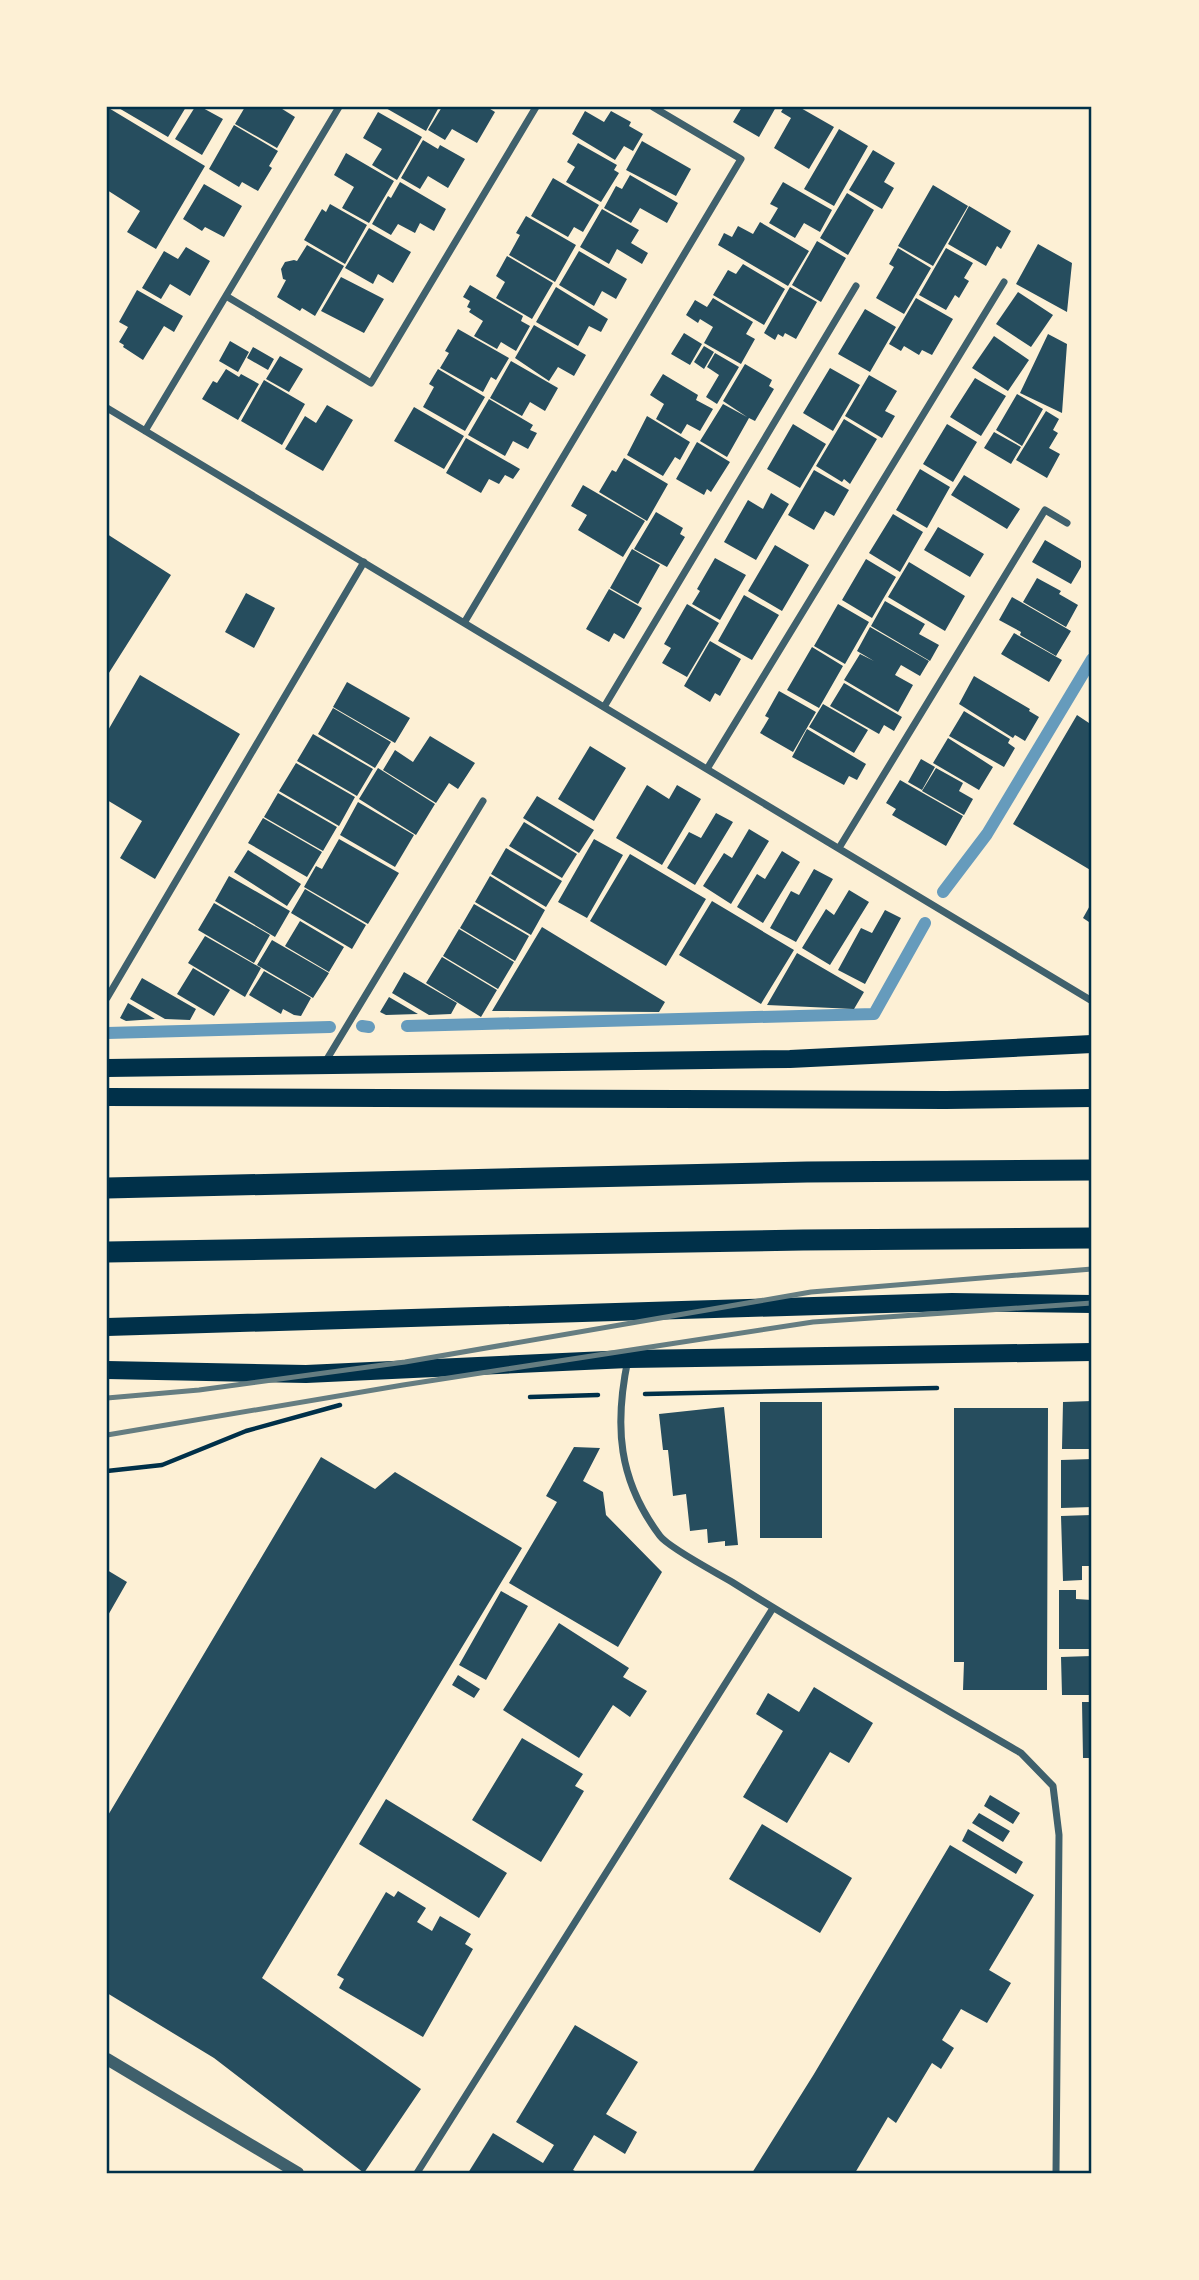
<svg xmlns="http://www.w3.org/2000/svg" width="1199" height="2280" viewBox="0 0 1199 2280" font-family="'Noto Sans',sans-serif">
  <rect width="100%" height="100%" fill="#fdf0d5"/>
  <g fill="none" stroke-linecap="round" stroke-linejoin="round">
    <path stroke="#669bbc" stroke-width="12" d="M 943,892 L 987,834 L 1092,659
      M 362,1026 L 369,1027
      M 407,1026 L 874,1014 L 925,923
      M 107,1033 L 330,1027"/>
  </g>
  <path fill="#264d5e" d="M 107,107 L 205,166 L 156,249 L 127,232 L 140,211 L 107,190 Z
    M 117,107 L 186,107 L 168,137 Z
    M 195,107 L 201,107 L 223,119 L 202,155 L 175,139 Z
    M 245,107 L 279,107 L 295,117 L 277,148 L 235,124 Z
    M 384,107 L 439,107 L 426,131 Z
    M 442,107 L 487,107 L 495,112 L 477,143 L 452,129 L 445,140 L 428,130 Z
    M 742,107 L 776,107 L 759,137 L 733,122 Z
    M 784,107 L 799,107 L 834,127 L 809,169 L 774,148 L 791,118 L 781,112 Z
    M 585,111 L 604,122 L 611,111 L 631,122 L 629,126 L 643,134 L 633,151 L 624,146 L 615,160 L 572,134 Z
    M 378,112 L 422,137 L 397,180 L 372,165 L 382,149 L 363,138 Z
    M 234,125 L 278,151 L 269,166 L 272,168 L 258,191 L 242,182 L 239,187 L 209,169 Z
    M 839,129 L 868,146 L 834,206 L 804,189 Z
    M 423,140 L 438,149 L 440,145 L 465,159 L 448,188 L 428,176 L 420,189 L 401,178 Z
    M 642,141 L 691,169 L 676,196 L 626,170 Z
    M 578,143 L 617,165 L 614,170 L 619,173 L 601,202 L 566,182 L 575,167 L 567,162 Z
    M 873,150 L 895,163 L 884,182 L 894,188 L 882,209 L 849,190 Z
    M 346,153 L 394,181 L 369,223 L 342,208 L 354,187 L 334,175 Z
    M 630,175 L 678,203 L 667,223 L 640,208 L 631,223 L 604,208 L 616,186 L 622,189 Z
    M 553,178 L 599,205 L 583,232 L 574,227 L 568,237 L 531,216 Z
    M 400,182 L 446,209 L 434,231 L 420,223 L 415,233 L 398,224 L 391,235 L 372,224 L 388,196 L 391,198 Z
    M 783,182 L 832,210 L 820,232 L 804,223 L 795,238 L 769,223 L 778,208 L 770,204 Z
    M 204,184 L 242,206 L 224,237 L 205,227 L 202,231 L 183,219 Z
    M 933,185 L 968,206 L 933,266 L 898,246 Z
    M 847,193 L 874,210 L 848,255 L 820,238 Z
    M 330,204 L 367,225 L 345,264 L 304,240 L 322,209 L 326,212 Z
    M 969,206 L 1011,231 L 1001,249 L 997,246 L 986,266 L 948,244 Z
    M 602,209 L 639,230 L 631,243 L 648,253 L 642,264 L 617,249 L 609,264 L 580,247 Z
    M 526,216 L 576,245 L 555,282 L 509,255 L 520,235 L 516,233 Z
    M 760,222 L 809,251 L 788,286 L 718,245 L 724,233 L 732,237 L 738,226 L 753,234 Z
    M 369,228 L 411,252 L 393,283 L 378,274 L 373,284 L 345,268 Z
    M 817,241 L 846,258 L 821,302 L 792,285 Z
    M 1038,244 L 1072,263 L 1067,312 L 1016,284 Z
    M 307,245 L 344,266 L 315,316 L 302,308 L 300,311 L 277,297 L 286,280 L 283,279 L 281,269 L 285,262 L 294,260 L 297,261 Z
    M 186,247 L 210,261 L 190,296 L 170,284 L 161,299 L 142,288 L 164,251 L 178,259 Z
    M 898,248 L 931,268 L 904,314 L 876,298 L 894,267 L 889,264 Z
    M 946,248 L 973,263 L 964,278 L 969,281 L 959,298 L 955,295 L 946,310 L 919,295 Z
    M 579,251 L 627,279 L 616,299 L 602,291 L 594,306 L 559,285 Z
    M 507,256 L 553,283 L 532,319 L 496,298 L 505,282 L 496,276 Z
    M 743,264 L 785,289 L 764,325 L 713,295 L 728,270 L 736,274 Z
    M 341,277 L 384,299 L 364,333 L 321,311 Z
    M 470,285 L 523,316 L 521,321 L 530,326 L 516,351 L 501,342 L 497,349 L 474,336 L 483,321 L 469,312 L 471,309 L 467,307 L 470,301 L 463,297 Z
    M 556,287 L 608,319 L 601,332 L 589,326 L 578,346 L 536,322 Z
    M 790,287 L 817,302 L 796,339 L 785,333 L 783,337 L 778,334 L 775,340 L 764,333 Z
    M 137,290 L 183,316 L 174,332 L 164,326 L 143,360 L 123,347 L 124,345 L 119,342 L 128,327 L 119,322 Z
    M 1018,292 L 1053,315 L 1031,347 L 996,324 Z
    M 713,298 L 753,322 L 746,334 L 755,339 L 741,364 L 704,343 L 713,327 L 700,319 L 698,323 L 686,315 L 695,300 L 707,307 Z
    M 916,298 L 953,319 L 932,355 L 922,350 L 919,355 L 904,346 L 901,351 L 889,344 Z
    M 865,309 L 896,327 L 870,372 L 838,354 Z
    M 534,325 L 586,355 L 574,376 L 558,367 L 549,381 L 515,358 Z
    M 458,329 L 509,358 L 496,380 L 491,377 L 483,392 L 440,368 L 449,353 L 445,351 Z
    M 684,333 L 702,344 L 690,365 L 671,354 Z
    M 1048,334 L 1067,344 L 1062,413 L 1020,393 Z
    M 994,336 L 1029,360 L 1008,391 L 972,368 Z
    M 230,341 L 249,352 L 238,372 L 219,361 Z
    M 704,346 L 714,352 L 704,369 L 694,362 Z
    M 253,347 L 274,359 L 268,370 L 247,358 Z
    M 715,353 L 739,367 L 717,404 L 706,397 L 719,375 L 707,367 Z
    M 280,356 L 303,369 L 289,392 L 266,379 Z
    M 511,361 L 558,388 L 545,411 L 530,402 L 522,416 L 490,398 Z
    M 745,364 L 772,380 L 769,386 L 774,389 L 755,421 L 749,418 L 727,457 L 700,441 L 723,404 L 747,417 L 723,401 Z
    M 830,368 L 860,385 L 833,431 L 803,413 Z
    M 226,369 L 239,377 L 241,374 L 259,384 L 238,420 L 202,399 L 213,381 L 217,383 Z
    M 438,369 L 485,397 L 465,431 L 423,407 L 434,387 L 429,384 Z
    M 663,374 L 698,395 L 696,400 L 713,409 L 700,431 L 687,424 L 681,434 L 656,419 L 664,404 L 650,395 Z
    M 869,375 L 897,391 L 885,411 L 895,416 L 882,438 L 845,416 Z
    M 975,378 L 1006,396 L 981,436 L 950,417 Z
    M 264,380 L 305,404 L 282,445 L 241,421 Z
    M 1017,394 L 1043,409 L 1022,446 L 996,430 Z
    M 489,399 L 533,425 L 530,430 L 537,433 L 528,449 L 513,441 L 505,456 L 468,435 Z
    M 327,405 L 353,420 L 323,471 L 285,449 L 305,416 L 316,423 Z
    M 414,407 L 464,436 L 444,469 L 394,441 Z
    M 1046,411 L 1059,419 L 1053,430 L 1058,433 L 1049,448 L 1060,454 L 1047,478 L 1016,460 Z
    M 647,416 L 690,442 L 680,460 L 675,457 L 663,476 L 627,455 Z
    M 844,419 L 877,439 L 850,484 L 844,479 L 842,482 L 816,466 Z
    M 793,424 L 826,444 L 800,488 L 767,469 Z
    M 947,424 L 977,442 L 953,482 L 923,464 Z
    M 994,432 L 1021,447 L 1011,464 L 984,448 Z
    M 466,438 L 520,469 L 513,479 L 505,475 L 499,484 L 489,479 L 481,493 L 446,473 Z
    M 697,442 L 730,462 L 711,492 L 707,489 L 704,495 L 676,479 Z
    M 624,458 L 668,484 L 647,521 L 599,492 L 612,470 L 616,472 Z
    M 920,469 L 950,487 L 927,528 L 896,510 Z
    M 814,470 L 849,490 L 834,516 L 825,511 L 814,530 L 788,515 Z
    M 964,475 L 1020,509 L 1007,529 L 951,495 Z
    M 583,485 L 645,521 L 623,557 L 578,530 L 587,515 L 571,506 Z
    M 771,493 L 789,504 L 756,560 L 724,542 L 748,500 L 763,509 Z
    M 656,512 L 683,528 L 680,534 L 685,537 L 667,567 L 634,549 Z
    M 893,514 L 923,532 L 900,572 L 869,553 Z
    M 938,527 L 984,554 L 970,577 L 924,550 Z
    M 107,534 L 171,575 L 107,676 Z
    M 1045,540 L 1081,561 L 1081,567 L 1071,584 L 1032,562 Z
    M 775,545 L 809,565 L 782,611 L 748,591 Z
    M 632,549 L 660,565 L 638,604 L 610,588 Z
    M 715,558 L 746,575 L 720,620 L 692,604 L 700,591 L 697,589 Z
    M 866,559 L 896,577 L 872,618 L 842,600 Z
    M 909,562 L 965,596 L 945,631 L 888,597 Z
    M 1037,578 L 1061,591 L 1059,594 L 1078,605 L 1066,627 L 1023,602 Z
    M 609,589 L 642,608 L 624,639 L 614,633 L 609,642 L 586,629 Z
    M 246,593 L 275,608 L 254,648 L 225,632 Z
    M 744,595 L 779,615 L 752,660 L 718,641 Z
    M 1012,597 L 1071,631 L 1056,656 L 1020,635 L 1021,632 L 999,620 Z
    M 885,601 L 925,624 L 919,634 L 939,645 L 930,661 L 871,626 Z
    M 687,604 L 719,623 L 687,677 L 662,663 L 671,648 L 664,644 Z
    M 838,604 L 869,622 L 845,664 L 814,646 Z
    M 870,627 L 929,661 L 920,676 L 901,665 L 895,675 L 913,685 L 898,712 L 844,680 L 860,654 L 874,661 L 857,651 Z
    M 1014,633 L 1062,660 L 1049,682 L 1001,654 Z
    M 710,641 L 741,659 L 720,696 L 715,693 L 710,702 L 684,686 Z
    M 812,647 L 843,666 L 819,708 L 787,690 Z
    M 140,675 L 240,734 L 155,879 L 120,858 L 142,821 L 107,800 L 107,732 Z
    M 974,676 L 1030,709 L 1029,711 L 1039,717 L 1025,741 L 1015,735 L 1013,738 L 959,704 Z
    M 347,682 L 410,718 L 395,743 L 333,707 Z
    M 844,683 L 902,717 L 894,731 L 884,725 L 879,734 L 830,706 Z
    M 779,691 L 816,712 L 793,752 L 760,733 L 769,718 L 765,716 Z
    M 823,704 L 868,730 L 854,753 L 809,727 Z
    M 333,708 L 391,742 L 375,768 L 318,734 Z
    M 964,711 L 1010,739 L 1008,743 L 1015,748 L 1004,767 L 949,736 Z
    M 1077,715 L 1092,725 L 1092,871 L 1013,824 Z
    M 807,729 L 866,764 L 857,780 L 849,776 L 844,785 L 792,757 Z
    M 313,734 L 373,769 L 357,796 L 297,761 Z
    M 430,736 L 475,763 L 458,789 L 449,783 L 436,803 L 383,770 L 395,750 L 413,762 Z
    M 948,738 L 993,767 L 979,790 L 933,763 Z
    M 590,746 L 626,768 L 594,821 L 558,799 Z
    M 921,759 L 935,767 L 922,790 L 908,782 Z
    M 296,763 L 355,797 L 339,826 L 279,791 Z
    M 378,768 L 435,804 L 416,835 L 359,799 Z
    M 936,768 L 963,783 L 959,791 L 973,799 L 964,815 L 922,791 Z
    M 900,780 L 963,816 L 946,846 L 892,815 L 896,809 L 886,803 Z
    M 647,785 L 669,799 L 677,785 L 701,799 L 662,865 L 616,838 Z
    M 278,793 L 337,827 L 323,851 L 264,817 Z
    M 537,796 L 594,830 L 579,853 L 523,818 Z
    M 358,802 L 414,835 L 395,867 L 340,835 Z
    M 716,813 L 733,822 L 695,885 L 667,868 L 689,832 L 701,838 Z
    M 263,818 L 322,852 L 307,877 L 248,843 Z
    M 524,822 L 577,854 L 562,878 L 509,846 Z
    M 749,829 L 769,841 L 731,904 L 703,886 L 724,853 L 732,858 Z
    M 339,839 L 399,873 L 368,924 L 304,887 L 316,866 L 322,869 Z
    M 594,839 L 623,855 L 587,918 L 558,902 Z
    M 506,848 L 562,881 L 546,907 L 491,874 Z
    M 248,850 L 301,884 L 287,906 L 234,872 Z
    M 782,851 L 800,862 L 763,923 L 737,907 L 757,874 L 765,879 Z
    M 630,854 L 706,899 L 666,966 L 590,921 Z
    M 814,869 L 833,879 L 796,942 L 770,928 L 791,891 L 799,895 Z
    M 229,876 L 290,911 L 275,937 L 215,901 Z
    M 490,876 L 545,910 L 531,935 L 475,902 Z
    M 305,889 L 366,925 L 352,949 L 291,913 Z
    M 849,890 L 869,902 L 830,965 L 802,948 L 826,909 L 834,915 Z
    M 712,901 L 794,950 L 761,1004 L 679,955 Z
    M 1092,902 L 1092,924 L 1083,918 Z
    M 214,903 L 270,935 L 254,963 L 198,930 Z
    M 474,904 L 529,936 L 515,961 L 460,928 Z
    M 885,910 L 901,918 L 865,984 L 838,970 L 861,928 L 872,933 Z
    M 300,921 L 344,947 L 329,972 L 285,946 Z
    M 542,927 L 665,1002 L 659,1012 L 492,1011 Z
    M 459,929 L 514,962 L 498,989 L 443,956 Z
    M 205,936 L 261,968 L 245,997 L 188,963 Z
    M 272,940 L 329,973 L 313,998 L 257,965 Z
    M 797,953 L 864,992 L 854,1009 L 767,1005 Z
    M 442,957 L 497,990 L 481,1017 L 426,983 Z
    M 193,968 L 230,990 L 214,1016 L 177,994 Z
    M 264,971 L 311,998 L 301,1016 L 294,1015 L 283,1009 L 281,1014 L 249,995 Z
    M 404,972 L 457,1003 L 451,1014 L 429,1015 L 392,993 Z
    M 142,978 L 196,1009 L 190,1020 L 165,1019 L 130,999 Z
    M 389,997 L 418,1014 L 386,1015 L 380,1012 Z
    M 128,1003 L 155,1019 L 126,1021 L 120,1018 Z
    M 1092,1401 L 1092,1449 L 1062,1449 L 1063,1402 Z
    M 760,1402 L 822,1402 L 822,1538 L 760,1538 Z
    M 724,1407 L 738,1545 L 725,1546 L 725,1541 L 708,1543 L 707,1529 L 690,1531 L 686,1494 L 673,1496 L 668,1450 L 663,1450 L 659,1414 Z
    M 954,1408 L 1048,1408 L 1047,1690 L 963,1690 L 964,1662 L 954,1662 Z
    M 574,1447 L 600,1448 L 583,1481 L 603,1492 L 606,1515 L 662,1572 L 618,1647 L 509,1583 L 557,1502 L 546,1496 Z
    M 321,1457 L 375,1489 L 395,1472 L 522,1548 L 262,1978 L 421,2089 L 364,2173 L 214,2058 L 107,1993 L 107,1817 Z
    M 1092,1459 L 1092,1507 L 1061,1508 L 1061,1460 Z
    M 1092,1515 L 1092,1566 L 1082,1566 L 1082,1580 L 1063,1581 L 1061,1516 Z
    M 107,1570 L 127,1582 L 107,1617 Z
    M 1059,1590 L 1076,1590 L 1076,1599 L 1092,1600 L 1092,1649 L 1059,1649 Z
    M 501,1591 L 528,1606 L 486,1680 L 459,1665 Z
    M 559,1623 L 629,1668 L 623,1677 L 647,1691 L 630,1717 L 613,1705 L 579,1758 L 503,1710 Z
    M 1092,1656 L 1092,1695 L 1062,1695 L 1061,1657 Z
    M 458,1675 L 480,1689 L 474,1698 L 452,1685 Z
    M 814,1687 L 873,1723 L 849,1763 L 830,1752 L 787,1823 L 743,1797 L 783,1731 L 756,1714 L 768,1693 L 799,1712 Z
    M 1082,1702 L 1092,1702 L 1092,1758 L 1083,1758 Z
    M 522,1738 L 583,1774 L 575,1786 L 584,1791 L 541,1862 L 472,1820 Z
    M 990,1795 L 1020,1813 L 1013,1824 L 984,1806 Z
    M 386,1799 L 507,1873 L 479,1918 L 359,1844 Z
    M 979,1813 L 1010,1831 L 1003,1842 L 972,1823 Z
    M 762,1824 L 852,1878 L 820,1933 L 729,1879 Z
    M 968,1829 L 1023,1862 L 1016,1874 L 962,1841 Z
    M 950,1845 L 1034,1895 L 989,1970 L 1011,1983 L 987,2023 L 961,2009 L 942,2040 L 954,2048 L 941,2069 L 932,2063 L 896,2123 L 888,2117 L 855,2173 L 752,2173 L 814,2074 Z
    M 398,1891 L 426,1908 L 417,1922 L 432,1931 L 440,1916 L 471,1934 L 465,1944 L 473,1949 L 423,2037 L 339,1988 L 344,1979 L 337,1975 L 386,1892 L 394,1897 Z
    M 575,2025 L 638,2062 L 606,2114 L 637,2132 L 625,2154 L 594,2135 L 573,2170 L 579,2173 L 468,2173 L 493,2133 L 543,2163 L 554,2145 L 516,2122 Z"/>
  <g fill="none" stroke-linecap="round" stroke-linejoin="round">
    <path stroke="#003049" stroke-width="4.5" d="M 645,1394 L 937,1388
      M 530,1397 L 598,1395
      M 107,1471 L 162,1465 L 246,1431 L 340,1405"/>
    <path stroke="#3f606c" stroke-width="7" d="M 226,296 L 371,383 L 536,107
      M 107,408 L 1092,1001
      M 145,431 L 339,107
      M 464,623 L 741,159 L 653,107
      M 604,707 L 856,286
      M 707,769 L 1004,282
      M 839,848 L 1045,510 L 1067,523
      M 107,998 L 364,562
      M 324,1064 L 483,801
      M 628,1359 C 614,1426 618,1480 660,1536 C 669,1548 717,1573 732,1582 C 827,1642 925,1697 1021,1753 L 1053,1786 L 1059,1835 L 1056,2173
      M 417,2173 L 773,1608"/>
    <path stroke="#3f606c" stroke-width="12" d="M 107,2059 L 298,2173"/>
    <path stroke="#003049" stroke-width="18" d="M 107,1068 L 790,1059 L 1092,1044
      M 107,1097 L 946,1100 L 1092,1098
      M 107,1327 L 952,1302 L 1092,1304
      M 107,1370 L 306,1374 L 628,1359 L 1092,1352"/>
    <path stroke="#003049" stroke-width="21" d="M 107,1188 L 807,1172 L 1092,1170
      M 107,1252 L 803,1240 L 1092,1238"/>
    <path stroke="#657d81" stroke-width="5" d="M 107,1398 L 199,1390 L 405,1362 L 811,1292 L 1092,1269
      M 107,1435 L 403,1385 L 813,1322 L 1092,1303"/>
  </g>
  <rect width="1199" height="2280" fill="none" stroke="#fdf0d5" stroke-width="217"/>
  <rect x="108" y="108" width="982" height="2064" fill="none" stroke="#003049" stroke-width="2.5"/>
</svg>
